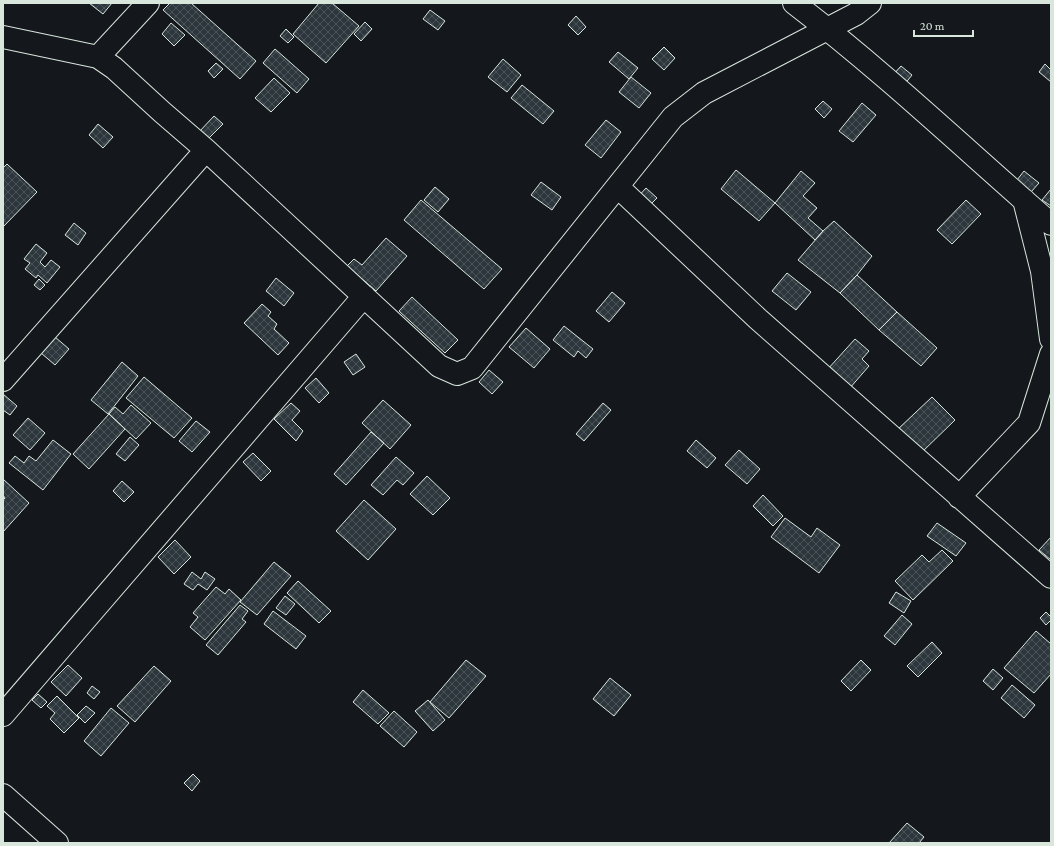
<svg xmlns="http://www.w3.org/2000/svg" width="1054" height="846" viewBox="0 0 1054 846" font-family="'Crimson Pro',serif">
  <defs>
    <pattern id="building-cross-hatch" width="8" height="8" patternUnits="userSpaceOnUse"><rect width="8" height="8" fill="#2c363c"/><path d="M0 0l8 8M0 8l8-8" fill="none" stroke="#4a5358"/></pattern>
  </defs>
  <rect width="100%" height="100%" fill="#14181c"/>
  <path fill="url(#building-cross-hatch)" stroke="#d8e6dc" d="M 89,3 L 112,3 L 103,14 Z
    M 170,3 L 191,3 L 256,61 L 240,79 L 163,10 Z
    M 319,3 L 332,3 L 359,26 L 326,63 L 293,34 Z
    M 430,10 L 445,21 L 438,30 L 423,19 Z
    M 576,16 L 586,27 L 578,35 L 568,25 Z
    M 365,22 L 372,29 L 361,41 L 354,34 Z
    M 171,23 L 185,35 L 174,46 L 162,34 Z
    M 286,29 L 294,37 L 288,43 L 280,36 Z
    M 664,47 L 675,58 L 664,70 L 652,59 Z
    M 275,49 L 309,79 L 297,93 L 263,63 Z
    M 618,52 L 638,68 L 629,79 L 609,62 Z
    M 503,59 L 521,75 L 507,92 L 488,77 Z
    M 216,63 L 223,69 L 214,78 L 208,71 Z
    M 1045,64 L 1051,70 L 1051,82 L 1039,72 Z
    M 901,66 L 912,75 L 904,85 L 892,76 Z
    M 631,77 L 651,93 L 639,108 L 619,92 Z
    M 274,78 L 290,93 L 271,112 L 255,98 Z
    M 522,85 L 554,111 L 543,124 L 511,98 Z
    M 823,101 L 832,109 L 824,118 L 815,109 Z
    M 862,103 L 876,115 L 853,142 L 839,131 Z
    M 214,116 L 223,124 L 207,140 L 198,133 Z
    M 606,120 L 621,132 L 601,158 L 585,145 Z
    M 98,124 L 113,137 L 103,148 L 89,135 Z
    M 7,164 L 37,192 L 3,227 L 3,168 Z
    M 736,170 L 775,203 L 759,221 L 721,189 Z
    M 801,171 L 815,183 L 803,196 L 817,208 L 808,218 L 823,231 L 815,240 L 775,203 Z
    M 1024,171 L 1039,183 L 1031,192 L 1017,180 Z
    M 541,182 L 561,197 L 552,210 L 531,195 Z
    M 435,187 L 449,199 L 438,212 L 424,200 Z
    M 646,188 L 657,198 L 646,209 L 636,199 Z
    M 1051,189 L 1051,206 L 1042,200 Z
    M 421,200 L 502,269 L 484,289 L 404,220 Z
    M 966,200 L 981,214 L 952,244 L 937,230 Z
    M 834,221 L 872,256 L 857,275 L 840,293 L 798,260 L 823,231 Z
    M 74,223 L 86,233 L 78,245 L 65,235 Z
    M 386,238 L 407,256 L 376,291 L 347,266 L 354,259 L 362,265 Z
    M 36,244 L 47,253 L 40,262 L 45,267 L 51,260 L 60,267 L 47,283 L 38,275 L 36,278 L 25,269 L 30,263 L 24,259 Z
    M 787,273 L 811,292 L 796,310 L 772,291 Z
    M 857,275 L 897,312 L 879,330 L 840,293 Z
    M 276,278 L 294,293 L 284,306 L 266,291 Z
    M 39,279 L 45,285 L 40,290 L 34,285 Z
    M 612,292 L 625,303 L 609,322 L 596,311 Z
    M 412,297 L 458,340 L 445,353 L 399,311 Z
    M 262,304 L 271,312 L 268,316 L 277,324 L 274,329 L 289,343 L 278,355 L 244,323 Z
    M 897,312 L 937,348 L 921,366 L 879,330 Z
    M 564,326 L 593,349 L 586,358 L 578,351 L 574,357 L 553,340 Z
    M 526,328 L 550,349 L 534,368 L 509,347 Z
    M 55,337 L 69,349 L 55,365 L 41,353 Z
    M 855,339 L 869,351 L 862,359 L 869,366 L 849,389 L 827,370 Z
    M 356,354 L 365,367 L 353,375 L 344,362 Z
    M 122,362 L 138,376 L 108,414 L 91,400 Z
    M 489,370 L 503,382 L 492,394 L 479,382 Z
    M 144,377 L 192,418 L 174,438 L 126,398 Z
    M 316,378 L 329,393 L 319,403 L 305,388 Z
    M 3,394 L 17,406 L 10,415 L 3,410 Z
    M 932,397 L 955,420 L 920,454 L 897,430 Z
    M 383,400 L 411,425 L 390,449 L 362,423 Z
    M 291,403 L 300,411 L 292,420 L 303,431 L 296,441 L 274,419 Z
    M 603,403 L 611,410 L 584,441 L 576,434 Z
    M 131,405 L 151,423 L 136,439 L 109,414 L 115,407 L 123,414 Z
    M 109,414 L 125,429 L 89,469 L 73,454 Z
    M 28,418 L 45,433 L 30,450 L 13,435 Z
    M 196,421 L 210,432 L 192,452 L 179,441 Z
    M 371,432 L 384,443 L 346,485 L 334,474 Z
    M 130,437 L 139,445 L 125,461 L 116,454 Z
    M 53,440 L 71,454 L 43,490 L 9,463 L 15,456 L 24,463 L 29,456 L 36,461 Z
    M 696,440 L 716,458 L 707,468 L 687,451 Z
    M 739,450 L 760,469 L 747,484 L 725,465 Z
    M 253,453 L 271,471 L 261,481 L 243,462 Z
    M 396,457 L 414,473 L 403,485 L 397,480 L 383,495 L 371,485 Z
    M 427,476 L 450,498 L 433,515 L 410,494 Z
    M 3,479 L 29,503 L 3,532 L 3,500 L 5,498 L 3,495 Z
    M 122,481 L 134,492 L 124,502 L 113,491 Z
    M 763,495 L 783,516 L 773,526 L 753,506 Z
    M 364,500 L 396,529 L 368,560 L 336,531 Z
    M 785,518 L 811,537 L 817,528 L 840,545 L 819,573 L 771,537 Z
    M 937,523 L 966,543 L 956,556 L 927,536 Z
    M 1051,537 L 1051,560 L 1039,550 Z
    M 175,540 L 191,557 L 174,574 L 158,557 Z
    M 942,550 L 953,561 L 913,600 L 895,581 L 922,555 L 929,562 Z
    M 274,562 L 291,576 L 257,615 L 240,602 Z
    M 192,572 L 201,579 L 205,572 L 215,579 L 207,590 L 198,584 L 193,590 L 184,584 Z
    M 298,581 L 331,611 L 319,623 L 287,593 Z
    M 216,587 L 225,594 L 229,589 L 241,600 L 205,640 L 190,627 L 198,617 L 193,613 Z
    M 896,592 L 911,601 L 904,613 L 889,603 Z
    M 285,596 L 295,604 L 286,615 L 276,608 Z
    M 240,605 L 248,611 L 242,619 L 246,622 L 218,655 L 206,645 Z
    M 273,611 L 306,636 L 296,649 L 264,624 Z
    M 1046,612 L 1051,617 L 1051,620 L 1046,625 L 1040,618 Z
    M 902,615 L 912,624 L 895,645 L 884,636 Z
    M 1036,631 L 1051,644 L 1051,674 L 1034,693 L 1004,668 Z
    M 932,642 L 942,653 L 918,677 L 907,666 Z
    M 466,660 L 486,676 L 449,718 L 430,702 Z
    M 861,660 L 871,670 L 851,691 L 841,681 Z
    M 68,665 L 82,678 L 66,696 L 51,682 Z
    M 154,666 L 171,681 L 135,722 L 117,706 Z
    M 993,669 L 1003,678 L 993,690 L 983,681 Z
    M 610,678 L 631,695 L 614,716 L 593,699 Z
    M 1012,685 L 1035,705 L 1024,718 L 1001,698 Z
    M 92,686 L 100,692 L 94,699 L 87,693 Z
    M 363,690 L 389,713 L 378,724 L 353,702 Z
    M 38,694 L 47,702 L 41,708 L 32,700 Z
    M 57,696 L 79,718 L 64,733 L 50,719 L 55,713 L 47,706 Z
    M 428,700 L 445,720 L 433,731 L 415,711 Z
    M 86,706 L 95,713 L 85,723 L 77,715 Z
    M 111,708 L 129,723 L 101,756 L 84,741 Z
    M 394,711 L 417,732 L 404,747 L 380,726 Z
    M 193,774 L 200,781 L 192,791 L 184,783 Z
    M 907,823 L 924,837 L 919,843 L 889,843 Z"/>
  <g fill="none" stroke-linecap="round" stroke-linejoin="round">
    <g stroke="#d8e6dc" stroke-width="24">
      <path id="minor" d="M 794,3 C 884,72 966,150 1051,224
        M 3,37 L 98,57 L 114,68 L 162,112 L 206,150 L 439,366 L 457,374 L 472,368 L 673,117 L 704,93 L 856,14 L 870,3
        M 98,57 L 148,3
        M 618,187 L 758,319 L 1051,577
        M 1024,200 L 1042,271 L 1051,339
        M 3,380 L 206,150
        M 959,497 L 1029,423 L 1051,354
        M 3,715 L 364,296
        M 3,795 L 57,843"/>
    </g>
    <use href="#minor" stroke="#14181c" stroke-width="22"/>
  </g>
  <rect width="1054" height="846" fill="none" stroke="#d8e6dc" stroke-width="8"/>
  <path d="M914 30v6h59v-6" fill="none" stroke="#d8e6dc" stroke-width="2"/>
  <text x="920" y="30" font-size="12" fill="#d8e6dc" stroke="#14181c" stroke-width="3" paint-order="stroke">20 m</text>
</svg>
